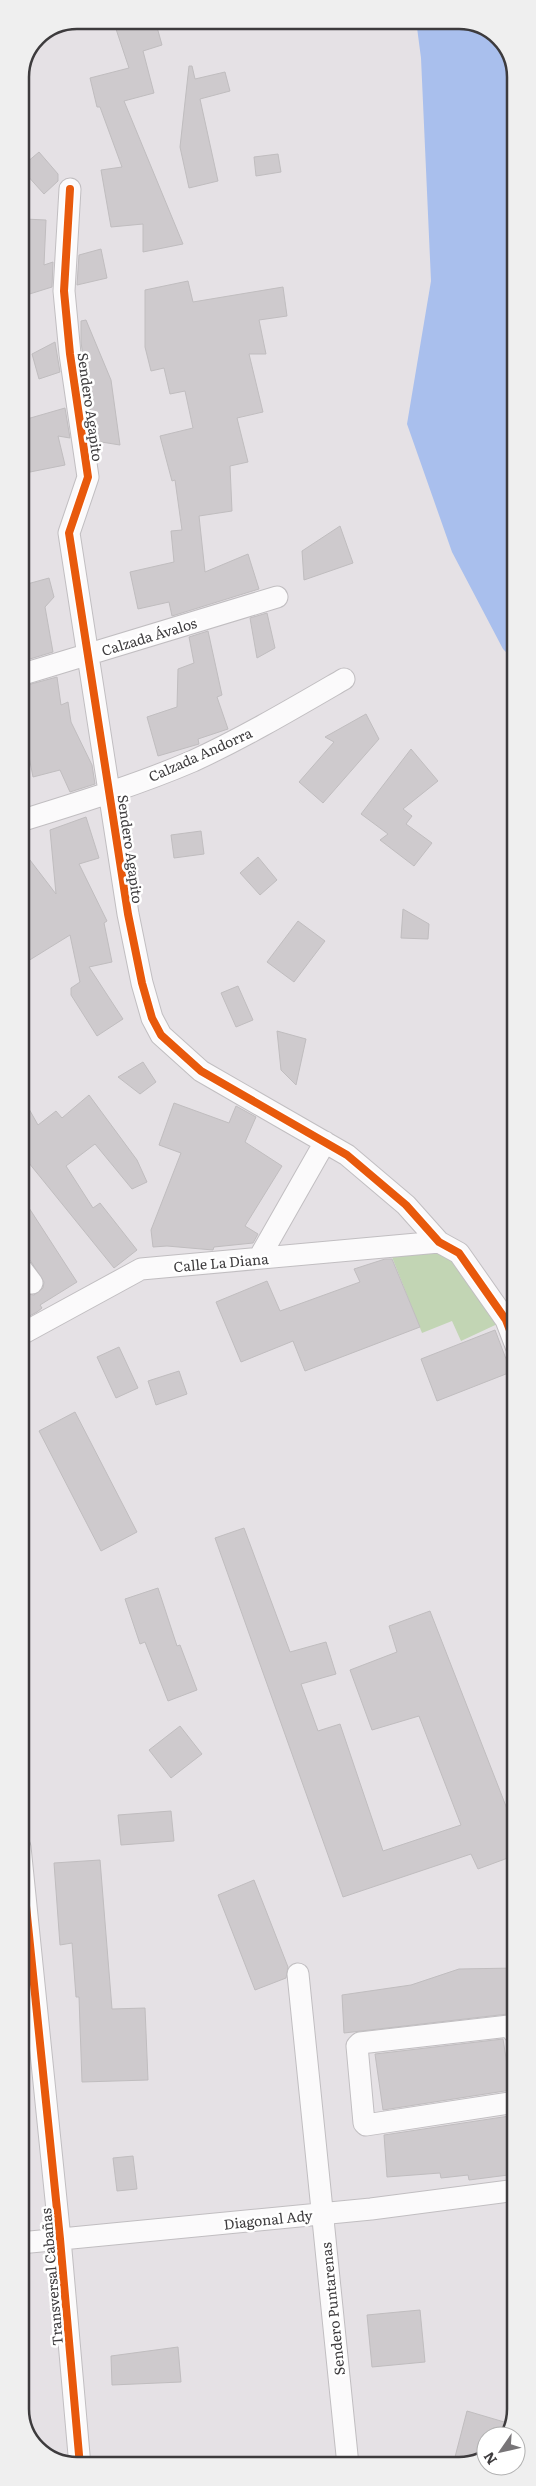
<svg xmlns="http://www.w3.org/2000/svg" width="536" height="2486" viewBox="0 0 536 2486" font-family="Literata,serif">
  <rect width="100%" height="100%" fill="#e5e1e5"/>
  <path fill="#c2d5b4" d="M 439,1242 L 506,1320 L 461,1341 L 452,1321 L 422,1333 L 388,1247 Z"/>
  <path fill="#a9bfed" d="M 416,20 L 467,20 L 499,36 L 515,69 L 516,662 L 503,649 L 452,552 L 407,424 L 431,281 L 421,58 Z"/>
  <path fill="#cecacd" stroke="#c0bdbf" d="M 113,20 L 155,20 L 162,45 L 143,51 L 154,93 L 124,101 L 183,244 L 143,252 L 143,224 L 111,227 L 101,170 L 122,167 L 100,107 L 97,107 L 90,78 L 129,68 Z
    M 189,66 L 192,66 L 195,79 L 225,72 L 230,91 L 200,99 L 218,181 L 189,188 L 180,147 Z
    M 39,152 L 58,174 L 58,181 L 44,194 L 25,173 L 26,163 Z
    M 278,154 L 281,172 L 256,176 L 254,157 Z
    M 24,219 L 46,220 L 44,265 L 53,262 L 52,287 L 20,297 Z
    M 101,249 L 107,278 L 77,285 L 79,255 Z
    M 188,281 L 193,302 L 283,287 L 287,316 L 259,320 L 266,354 L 249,354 L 263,412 L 237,418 L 248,462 L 230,466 L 232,511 L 199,516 L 205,572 L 248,554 L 259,589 L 172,616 L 169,602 L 138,609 L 130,572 L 174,562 L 171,531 L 182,530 L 175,480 L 172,481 L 160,436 L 193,428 L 185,391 L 170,394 L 164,368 L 151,371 L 145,347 L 145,290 Z
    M 86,320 L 111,380 L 120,445 L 95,441 L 81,342 L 81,321 Z
    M 55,342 L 60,372 L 39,379 L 32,354 Z
    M 65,408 L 70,438 L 58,436 L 65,465 L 20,474 L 20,421 Z
    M 340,526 L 353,563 L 304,580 L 302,551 Z
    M 49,578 L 54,597 L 45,607 L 53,652 L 20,662 L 20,586 Z
    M 267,613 L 275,648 L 257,658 L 250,618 Z
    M 208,631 L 222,695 L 217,697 L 228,729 L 198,739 L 199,744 L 158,756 L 147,717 L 177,707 L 178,669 L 194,663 L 189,637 Z
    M 57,677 L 61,705 L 68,702 L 71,722 L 92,765 L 95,784 L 70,792 L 60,770 L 33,777 L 20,710 L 20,687 Z
    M 366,714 L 379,739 L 323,803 L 299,782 L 334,742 L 325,737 Z
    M 411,749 L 438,781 L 403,809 L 412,816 L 406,824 L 432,843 L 414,866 L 380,840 L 388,834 L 361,814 Z
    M 86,817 L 99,858 L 79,864 L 107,921 L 104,923 L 112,962 L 89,967 L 123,1019 L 97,1036 L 71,995 L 71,988 L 80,982 L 70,935 L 20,966 L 20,847 L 56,894 L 50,830 Z
    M 201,831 L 204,854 L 174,858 L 171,835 Z
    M 258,857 L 277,880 L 260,895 L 240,873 Z
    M 403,909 L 429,924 L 428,939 L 401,938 Z
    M 298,921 L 325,941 L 294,982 L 267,962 Z
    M 238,986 L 253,1020 L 236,1027 L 221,993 Z
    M 277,1031 L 306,1039 L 296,1085 L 281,1070 Z
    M 143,1062 L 156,1082 L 140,1094 L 118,1077 Z
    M 20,1093 L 38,1125 L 56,1111 L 62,1118 L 89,1095 L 137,1160 L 147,1182 L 132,1189 L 95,1144 L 66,1166 L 93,1208 L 100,1203 L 137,1250 L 114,1268 L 20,1152 Z
    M 174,1103 L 229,1123 L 236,1106 L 256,1117 L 245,1142 L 282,1166 L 245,1226 L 258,1234 L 253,1243 L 214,1247 L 213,1250 L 167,1246 L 153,1247 L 151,1230 L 181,1153 L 159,1145 Z
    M 20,1194 L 77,1282 L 40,1305 L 42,1308 L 37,1312 L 20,1321 L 20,1288 L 27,1294 L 34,1295 L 43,1288 L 44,1282 L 30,1260 L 20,1255 Z
    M 385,1259 L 392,1259 L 420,1327 L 305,1371 L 293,1341 L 241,1362 L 216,1302 L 267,1281 L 280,1311 L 360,1282 L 354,1269 Z
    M 495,1330 L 511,1372 L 437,1401 L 421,1359 Z
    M 119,1347 L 138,1388 L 116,1398 L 97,1357 Z
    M 179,1371 L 187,1394 L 156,1405 L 148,1381 Z
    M 75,1412 L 137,1532 L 101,1551 L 39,1431 Z
    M 244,1528 L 290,1652 L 326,1642 L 336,1674 L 301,1684 L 318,1731 L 340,1724 L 383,1851 L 461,1825 L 419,1716 L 372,1730 L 350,1670 L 397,1652 L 389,1626 L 430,1611 L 516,1832 L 516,1855 L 478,1869 L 471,1854 L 343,1897 L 215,1538 Z
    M 158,1588 L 177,1646 L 180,1645 L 197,1690 L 168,1701 L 145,1642 L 140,1644 L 125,1599 Z
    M 180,1726 L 202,1754 L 171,1778 L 149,1750 Z
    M 171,1811 L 174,1841 L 121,1845 L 118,1815 Z
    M 100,1860 L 112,2009 L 145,2008 L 148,2080 L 82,2082 L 79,1997 L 76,1997 L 72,1943 L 60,1945 L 54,1863 Z
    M 254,1880 L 288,1967 L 286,1978 L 255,1990 L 218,1895 Z
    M 516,1968 L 516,2015 L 508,2014 L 344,2033 L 342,1995 L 411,1985 L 459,1969 Z
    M 503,2039 L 511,2090 L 383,2110 L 375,2054 Z
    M 516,2115 L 516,2174 L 469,2180 L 468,2175 L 441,2178 L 440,2173 L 387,2177 L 384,2135 Z
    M 133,2156 L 137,2189 L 117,2191 L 113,2158 Z
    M 420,2310 L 425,2362 L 372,2367 L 367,2315 Z
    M 178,2347 L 181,2382 L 112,2385 L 111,2356 Z
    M 467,2411 L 511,2424 L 506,2436 L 486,2436 L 486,2455 L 474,2462 L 455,2457 Z"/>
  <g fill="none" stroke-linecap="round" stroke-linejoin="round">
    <g stroke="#c1bec1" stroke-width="23">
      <path id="minor" d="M 70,189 L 64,291 L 70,354 L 88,477 L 69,533 L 128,914 L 142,983 L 152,1018 L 161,1035 L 201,1071 L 347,1155 L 406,1205 L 439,1242 L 459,1253 L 506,1320 L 516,1346
        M 20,675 L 277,597
        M 20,821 C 78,803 137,785 193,761 C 245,737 294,708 344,679
        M 259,1258 L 325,1142
        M 20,1267 L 32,1283
        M 20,1335 L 141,1269 L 439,1242
        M 20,1847 L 60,2239 L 80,2466
        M 298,1974 L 348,2465
        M 516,2035 L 509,2026 L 360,2043 L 357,2046 L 364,2123 L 366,2125 L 516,2102
        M 20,2243 L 371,2209 L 516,2190"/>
    </g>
    <use href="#minor" stroke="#fbfafb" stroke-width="21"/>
    <g stroke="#fff" stroke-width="11">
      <path id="cycleway" d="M 70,189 L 64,291 L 70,354 L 88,477 L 69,533 L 128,914 L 142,983 L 152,1018 L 161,1035 L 201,1071 L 347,1155 L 406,1205 L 439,1242 L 459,1253 L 506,1320 L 516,1346
        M 20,1847 L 60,2239 L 80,2466"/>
    </g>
    <use href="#cycleway" stroke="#e8590c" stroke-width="8"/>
  </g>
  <g text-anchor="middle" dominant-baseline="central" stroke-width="5" stroke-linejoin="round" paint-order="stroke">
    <g font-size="14" fill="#3d3b3d" stroke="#fff">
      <text transform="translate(91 407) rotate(82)">Sendero Agapito</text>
      <text transform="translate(149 636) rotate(-17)">Calzada Ávalos</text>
      <text transform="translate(200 754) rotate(-24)">Calzada Andorra</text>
      <text transform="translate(131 849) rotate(82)">Sendero Agapito</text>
      <text transform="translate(221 1262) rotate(-5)">Calle La Diana</text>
      <text transform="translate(268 2219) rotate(-6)">Diagonal Ady</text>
      <text transform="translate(51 2277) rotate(-95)">Transversal Cabañas</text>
      <text transform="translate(332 2309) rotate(-96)">Sendero Puntarenas</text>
    </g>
  </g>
  <path d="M0 0H536V2486H0ZM77 29H459A48 48 0 0 1 507 77V2409A48 48 0 0 1 459 2457H77A48 48 0 0 1 29 2409V77A48 48 0 0 1 77 29Z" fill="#efefef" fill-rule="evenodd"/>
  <path fill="none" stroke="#3d3b3d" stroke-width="2.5" d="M77 29H459A48 48 0 0 1 507 77V2409A48 48 0 0 1 459 2457H77A48 48 0 0 1 29 2409V77A48 48 0 0 1 77 29Z"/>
  <g transform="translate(501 2451) rotate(236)"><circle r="24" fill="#ffffff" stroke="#b1b1b1"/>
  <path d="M0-4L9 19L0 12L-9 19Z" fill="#787578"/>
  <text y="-8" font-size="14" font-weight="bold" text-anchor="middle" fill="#3d3b3d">N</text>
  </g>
</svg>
